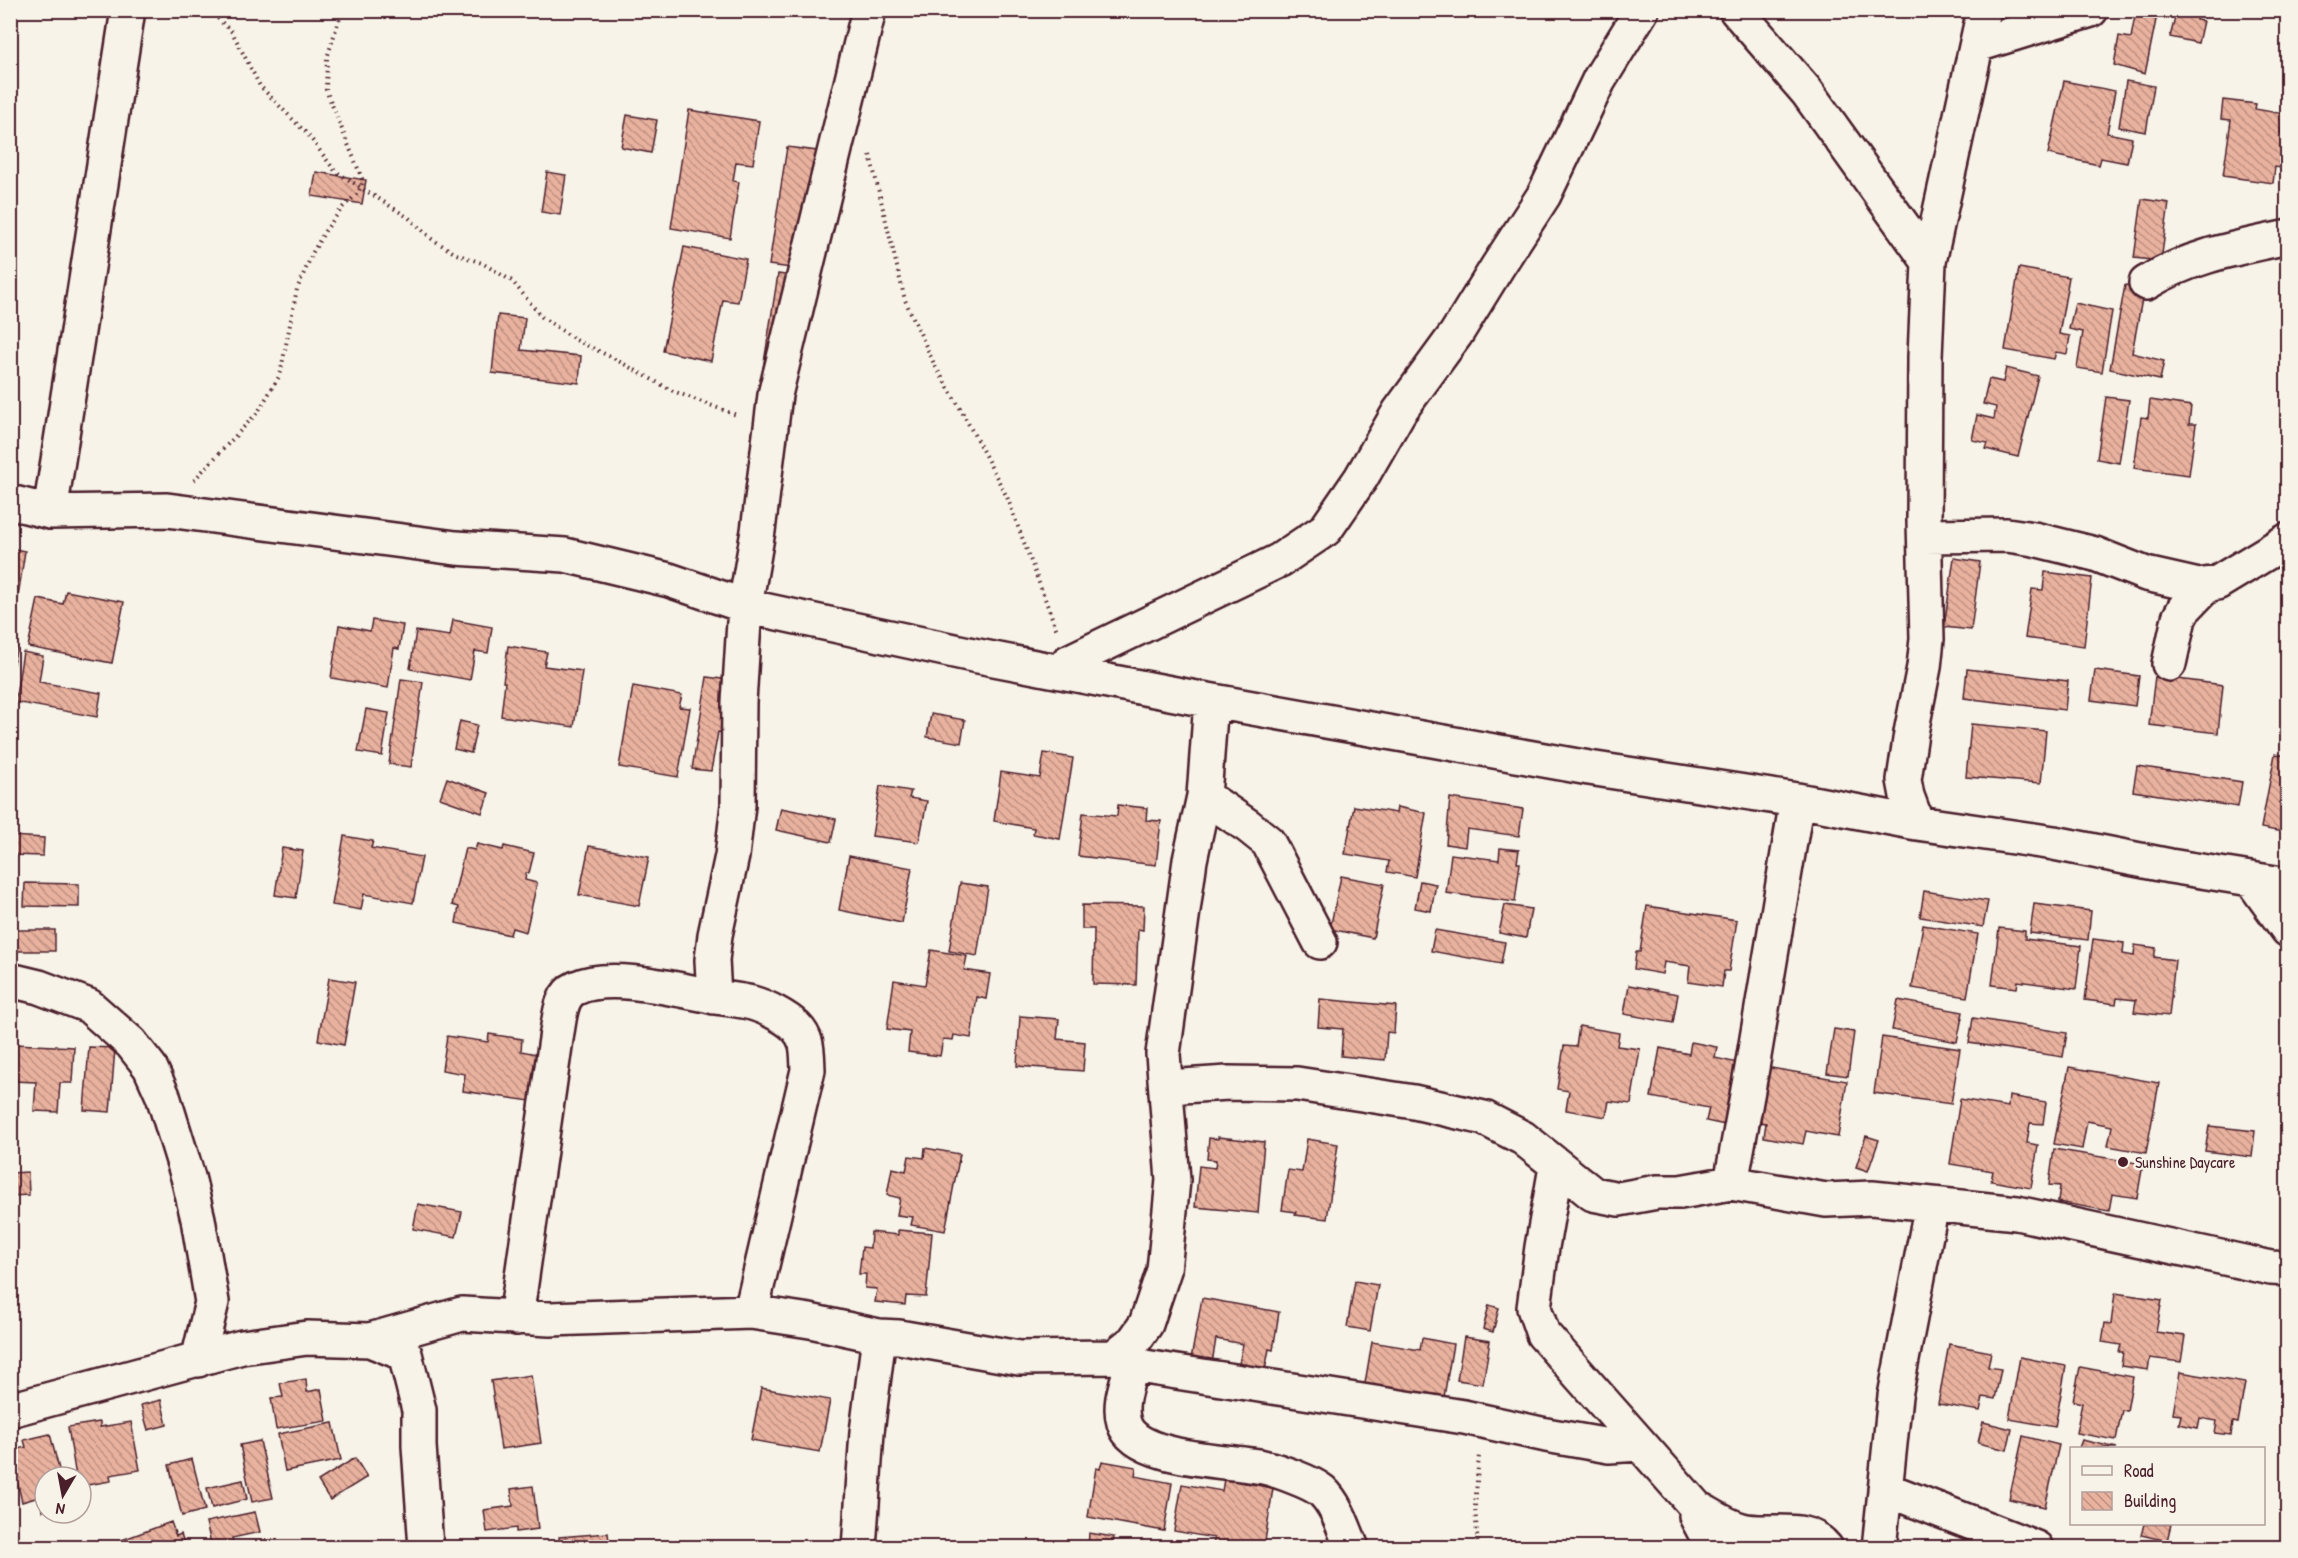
<svg xmlns="http://www.w3.org/2000/svg" width="2298" height="1558" viewBox="0 0 2298 1558" font-family="'Patrick Hand',sans-serif">
  <defs>
    <pattern id="building-back-hatch" width="6" height="6" patternUnits="userSpaceOnUse" patternTransform="scale(1.5)"><rect width="6" height="6" fill="#e9b29f"/><path d="M-1 5l2 2M0 0l6 6M5-1l2 2" fill="none" stroke="#bf9082"/></pattern>
  </defs>
  <rect width="100%" height="100%" fill="#f7f3e8"/>
  <filter id="ink" filterUnits="userSpaceOnUse"><feTurbulence type="fractalNoise" baseFrequency=".0167" numOctaves="2"/><feDisplacementMap in="SourceGraphic" scale="12" xChannelSelector="R" yChannelSelector="G"/><feConvolveMatrix kernelMatrix="1 2 1 2 8 2 1 2 1" color-interpolation-filters="sRGB"/></filter>
  <g filter="url(#ink)">
    <path fill="url(#building-back-hatch)" stroke="#4a1f2b" stroke-width="1.5" d="M 2136,10 L 2158,10 L 2145,74 L 2114,65 L 2119,36 L 2131,38 Z
      M 2177,10 L 2199,10 L 2196,20 L 2203,21 L 2198,43 L 2170,37 Z
      M 2064,81 L 2115,91 L 2107,133 L 2132,138 L 2127,163 L 2101,158 L 2099,165 L 2048,154 Z
      M 2126,81 L 2154,86 L 2146,132 L 2119,127 Z
      M 2223,100 L 2256,104 L 2255,109 L 2284,114 L 2281,133 L 2288,133 L 2288,169 L 2275,167 L 2273,183 L 2223,176 L 2231,120 L 2221,119 Z
      M 689,110 L 759,121 L 753,164 L 736,162 L 733,181 L 739,182 L 730,238 L 671,228 Z
      M 627,115 L 657,120 L 651,153 L 621,147 Z
      M 787,147 L 817,151 L 799,269 L 769,265 Z
      M 316,172 L 366,180 L 362,204 L 312,196 Z
      M 547,172 L 566,175 L 560,215 L 541,212 Z
      M 2142,199 L 2169,203 L 2161,261 L 2134,258 Z
      M 684,247 L 746,259 L 738,302 L 723,300 L 711,361 L 663,351 Z
      M 2019,268 L 2069,277 L 2059,334 L 2070,336 L 2067,354 L 2056,352 L 2054,359 L 2005,350 Z
      M 778,274 L 800,277 L 760,388 Z
      M 2125,285 L 2144,288 L 2132,353 L 2164,361 L 2160,380 L 2110,369 Z
      M 2075,303 L 2112,311 L 2102,372 L 2077,368 L 2083,332 L 2069,329 Z
      M 498,315 L 525,318 L 521,350 L 581,356 L 579,383 L 492,373 Z
      M 2006,368 L 2038,376 L 2018,457 L 1986,449 L 1988,443 L 1972,440 L 1977,415 L 1994,419 L 1996,407 L 1983,404 L 1989,379 L 2003,382 Z
      M 2106,397 L 2129,400 L 2119,463 L 2097,459 Z
      M 2150,400 L 2191,406 L 2189,424 L 2196,424 L 2189,475 L 2134,468 L 2141,417 L 2148,418 Z
      M 10,548 L 25,551 L 17,603 L 10,602 Z
      M 1954,558 L 1980,562 L 1971,630 L 1944,627 Z
      M 2045,572 L 2092,578 L 2084,646 L 2025,638 L 2032,589 L 2043,590 Z
      M 66,591 L 124,602 L 112,663 L 28,647 L 38,599 L 63,604 Z
      M 372,620 L 403,625 L 399,649 L 394,648 L 388,688 L 331,678 L 339,625 L 370,631 Z
      M 453,620 L 492,627 L 488,653 L 475,651 L 470,680 L 410,669 L 416,631 L 450,636 Z
      M 10,645 L 17,647 L 10,676 Z
      M 508,646 L 547,652 L 544,666 L 582,671 L 574,727 L 501,716 L 505,682 L 503,682 Z
      M 23,652 L 43,656 L 39,682 L 101,693 L 97,717 L 15,702 Z
      M 1967,669 L 2068,681 L 2065,710 L 1964,698 Z
      M 2095,670 L 2139,676 L 2135,706 L 2091,700 Z
      M 2155,676 L 2223,685 L 2218,733 L 2149,725 Z
      M 707,677 L 729,680 L 748,736 L 718,732 L 711,771 L 692,769 Z
      M 401,679 L 423,682 L 411,767 L 389,764 Z
      M 633,686 L 682,695 L 679,707 L 690,708 L 678,777 L 619,767 Z
      M 366,709 L 389,713 L 382,756 L 358,752 Z
      M 931,714 L 965,720 L 961,743 L 927,737 Z
      M 460,721 L 477,725 L 471,753 L 454,749 Z
      M 1971,724 L 2046,731 L 2041,783 L 1966,777 Z
      M 1044,753 L 1073,758 L 1060,839 L 1033,834 L 1034,828 L 994,821 L 1001,772 L 1040,778 Z
      M 2275,754 L 2288,756 L 2288,833 L 2261,828 Z
      M 2137,766 L 2242,782 L 2238,807 L 2133,791 Z
      M 447,778 L 489,793 L 482,813 L 440,798 Z
      M 880,786 L 911,791 L 909,798 L 927,801 L 919,842 L 872,836 Z
      M 1450,798 L 1523,809 L 1519,836 L 1467,829 L 1465,847 L 1446,844 Z
      M 1118,805 L 1147,808 L 1146,820 L 1161,821 L 1156,865 L 1078,856 L 1083,813 L 1117,816 Z
      M 1354,806 L 1396,813 L 1397,807 L 1426,813 L 1415,877 L 1387,872 L 1389,861 L 1345,854 Z
      M 781,808 L 836,819 L 831,842 L 776,830 Z
      M 10,836 L 44,838 L 43,856 L 10,855 Z
      M 344,836 L 373,841 L 371,848 L 422,857 L 413,903 L 364,894 L 361,910 L 332,905 Z
      M 477,844 L 503,850 L 504,846 L 534,853 L 529,873 L 526,873 L 525,880 L 537,883 L 526,932 L 512,928 L 510,935 L 456,923 L 459,907 L 452,905 L 465,848 L 475,850 Z
      M 589,846 L 649,857 L 639,906 L 579,895 Z
      M 282,848 L 303,851 L 296,898 L 275,895 Z
      M 1500,848 L 1519,850 L 1517,863 L 1520,863 L 1515,902 L 1446,893 L 1451,854 L 1499,860 Z
      M 849,856 L 912,868 L 902,923 L 839,910 Z
      M 1341,876 L 1384,884 L 1373,938 L 1330,929 Z
      M 1420,881 L 1436,884 L 1431,911 L 1415,908 Z
      M 25,883 L 79,884 L 79,907 L 24,906 Z
      M 960,883 L 988,887 L 977,956 L 949,951 Z
      M 1924,891 L 1988,901 L 1983,927 L 1920,917 Z
      M 2034,904 L 2091,911 L 2088,940 L 2030,933 Z
      M 1082,905 L 1144,906 L 1143,930 L 1138,929 L 1136,985 L 1093,984 L 1094,929 L 1082,929 Z
      M 1505,905 L 1531,909 L 1526,938 L 1499,933 Z
      M 1647,906 L 1737,920 L 1729,971 L 1724,971 L 1722,987 L 1688,982 L 1690,966 L 1664,962 L 1662,974 L 1634,969 L 1636,952 L 1640,952 Z
      M 1923,925 L 1978,934 L 1967,997 L 1912,988 Z
      M 1999,928 L 2025,931 L 2025,939 L 2081,946 L 2076,989 L 2018,981 L 2017,988 L 1992,985 Z
      M 10,930 L 55,930 L 55,951 L 10,951 Z
      M 1435,930 L 1505,942 L 1501,964 L 1431,951 Z
      M 2093,939 L 2124,943 L 2123,954 L 2134,956 L 2135,945 L 2156,948 L 2154,957 L 2175,960 L 2169,1016 L 2134,1012 L 2136,1000 L 2117,998 L 2116,1004 L 2085,1000 Z
      M 931,950 L 967,956 L 964,970 L 990,974 L 986,999 L 977,997 L 971,1038 L 954,1035 L 953,1040 L 943,1039 L 940,1056 L 908,1052 L 910,1032 L 887,1029 L 894,980 L 925,985 Z
      M 329,978 L 355,982 L 344,1045 L 318,1040 Z
      M 1629,985 L 1678,994 L 1673,1023 L 1624,1014 Z
      M 1320,999 L 1396,1006 L 1394,1033 L 1387,1032 L 1385,1060 L 1341,1056 L 1343,1029 L 1318,1027 Z
      M 1898,1000 L 1963,1012 L 1957,1042 L 1892,1030 Z
      M 1020,1016 L 1059,1019 L 1057,1039 L 1085,1042 L 1083,1071 L 1017,1066 Z
      M 1973,1018 L 2067,1033 L 2063,1057 L 1969,1043 Z
      M 1579,1026 L 1619,1033 L 1617,1046 L 1640,1049 L 1631,1104 L 1609,1101 L 1606,1117 L 1566,1110 L 1569,1091 L 1557,1089 L 1564,1046 L 1576,1047 Z
      M 1834,1029 L 1854,1032 L 1848,1076 L 1827,1073 Z
      M 489,1034 L 522,1039 L 521,1051 L 537,1054 L 530,1101 L 463,1091 L 465,1074 L 442,1070 L 447,1036 L 488,1042 Z
      M 1882,1037 L 1960,1049 L 1951,1104 L 1874,1093 Z
      M 1691,1042 L 1717,1047 L 1715,1058 L 1742,1064 L 1730,1126 L 1706,1121 L 1709,1108 L 1651,1097 L 1660,1048 L 1689,1054 Z
      M 15,1044 L 74,1047 L 72,1083 L 60,1083 L 58,1112 L 34,1111 L 36,1082 L 13,1081 Z
      M 89,1047 L 115,1048 L 110,1112 L 84,1110 Z
      M 1760,1066 L 1847,1081 L 1838,1137 L 1806,1131 L 1803,1144 L 1764,1137 L 1766,1123 L 1751,1121 Z
      M 2069,1067 L 2159,1083 L 2146,1153 L 2108,1146 L 2112,1126 L 2087,1121 L 2082,1149 L 2054,1144 Z
      M 2009,1096 L 2046,1102 L 2043,1124 L 2030,1123 L 2027,1143 L 2038,1145 L 2031,1188 L 1991,1181 L 1993,1171 L 1950,1164 L 1960,1099 L 2008,1107 Z
      M 2209,1126 L 2255,1131 L 2252,1157 L 2205,1151 Z
      M 1866,1136 L 1879,1140 L 1868,1171 L 1856,1167 Z
      M 1218,1137 L 1264,1142 L 1258,1213 L 1195,1207 L 1199,1166 L 1215,1168 L 1216,1160 L 1207,1159 L 1209,1138 L 1218,1139 Z
      M 1307,1139 L 1338,1144 L 1327,1219 L 1295,1215 L 1296,1212 L 1282,1210 L 1288,1170 L 1302,1172 Z
      M 925,1148 L 960,1154 L 945,1231 L 911,1225 L 913,1217 L 897,1215 L 900,1198 L 887,1195 L 892,1168 L 906,1171 L 909,1156 L 924,1158 Z
      M 2054,1149 L 2143,1164 L 2137,1198 L 2112,1194 L 2109,1211 L 2058,1202 L 2060,1186 L 2049,1185 Z
      M 28,1172 L 29,1195 L 10,1196 L 10,1173 Z
      M 418,1204 L 462,1212 L 456,1237 L 413,1229 Z
      M 898,1230 L 932,1233 L 926,1297 L 906,1296 L 905,1305 L 875,1302 L 877,1289 L 865,1288 L 866,1274 L 859,1274 L 862,1247 L 870,1248 L 871,1232 L 898,1235 Z
      M 1355,1281 L 1378,1285 L 1370,1331 L 1347,1327 Z
      M 2115,1293 L 2162,1300 L 2156,1332 L 2185,1336 L 2181,1362 L 2150,1358 L 2148,1370 L 2121,1366 L 2123,1352 L 2119,1352 L 2121,1345 L 2102,1342 L 2105,1323 L 2111,1324 Z
      M 1202,1298 L 1279,1312 L 1273,1350 L 1269,1349 L 1265,1370 L 1239,1364 L 1243,1344 L 1216,1339 L 1212,1363 L 1191,1359 Z
      M 1489,1305 L 1499,1308 L 1493,1332 L 1483,1329 Z
      M 1464,1337 L 1490,1341 L 1483,1384 L 1457,1380 Z
      M 1422,1338 L 1453,1344 L 1443,1403 L 1364,1389 L 1372,1342 L 1420,1350 Z
      M 1949,1344 L 1991,1352 L 1988,1367 L 2001,1369 L 1995,1399 L 1983,1397 L 1980,1411 L 1938,1404 Z
      M 2020,1357 L 2066,1366 L 2055,1427 L 2009,1419 Z
      M 2080,1367 L 2133,1377 L 2127,1411 L 2122,1410 L 2116,1440 L 2076,1433 L 2082,1403 L 2073,1401 Z
      M 2180,1372 L 2245,1383 L 2238,1423 L 2233,1422 L 2231,1435 L 2215,1433 L 2217,1421 L 2200,1418 L 2198,1428 L 2179,1424 L 2181,1415 L 2173,1414 Z
      M 531,1375 L 541,1443 L 501,1449 L 491,1381 Z
      M 306,1379 L 307,1392 L 321,1389 L 327,1421 L 276,1429 L 271,1398 L 283,1397 L 280,1383 Z
      M 761,1388 L 830,1400 L 820,1452 L 751,1440 Z
      M 161,1400 L 167,1425 L 148,1430 L 141,1405 Z
      M 100,1422 L 100,1427 L 131,1422 L 140,1470 L 110,1475 L 111,1481 L 81,1486 L 81,1477 L 76,1477 L 68,1427 Z
      M 1983,1422 L 2012,1429 L 2007,1450 L 1978,1443 Z
      M 333,1423 L 341,1460 L 285,1471 L 278,1434 Z
      M 50,1434 L 61,1477 L 45,1477 L 45,1510 L 43,1511 L 39,1497 L 22,1502 L 10,1451 L 26,1447 L 24,1440 Z
      M 2023,1436 L 2059,1445 L 2045,1507 L 2009,1499 Z
      M 2082,1440 L 2117,1448 L 2079,1448 Z
      M 260,1441 L 273,1498 L 252,1502 L 240,1445 Z
      M 355,1458 L 367,1477 L 330,1500 L 318,1481 Z
      M 192,1459 L 205,1510 L 182,1516 L 169,1465 Z
      M 1102,1461 L 1136,1467 L 1135,1476 L 1172,1483 L 1164,1531 L 1088,1517 L 1096,1468 L 1100,1469 Z
      M 1224,1479 L 1273,1488 L 1264,1548 L 1213,1548 L 1214,1538 L 1174,1531 L 1182,1484 L 1222,1491 Z
      M 243,1480 L 247,1499 L 212,1508 L 207,1488 Z
      M 533,1486 L 538,1529 L 516,1532 L 516,1528 L 487,1532 L 484,1510 L 513,1506 L 511,1489 Z
      M 255,1512 L 260,1532 L 232,1538 L 234,1548 L 212,1548 L 206,1522 Z
      M 171,1522 L 176,1536 L 181,1534 L 186,1548 L 165,1548 L 163,1542 L 149,1548 L 100,1548 Z
      M 2144,1524 L 2171,1524 L 2167,1541 L 2141,1535 Z
      M 608,1533 L 610,1548 L 560,1548 L 559,1537 Z
      M 1089,1533 L 1114,1537 L 1112,1548 L 1088,1548 Z"/>
    <g fill="none" stroke-linecap="round" stroke-linejoin="round">
      <g stroke="#4a1f2b" stroke-width="38">
        <path id="minor" d="M 1736,10 L 1807,92 L 1929,262
          M 1977,45 L 2091,10
          M 2146,283 C 2190,256 2238,248 2288,237
          M 10,502 L 50,512 L 167,510 L 456,548 L 565,555 L 669,580 L 745,606 L 973,655 L 1191,697 L 1589,768 L 1797,800 L 1917,823 L 2054,843 L 2170,866 L 2288,885
          M 50,512 L 128,10
          M 1925,536 L 2007,535 L 2034,539 L 2095,554 L 2146,574 L 2199,586 L 2217,583 L 2288,540
          M 1068,662 L 1280,560 L 1326,529 L 1361,478 L 1399,412 L 1456,334 L 1498,266 L 1544,195 L 1599,80 L 1642,10
          M 2169,664 L 2179,618 L 2184,609 L 2207,585
          M 1204,796 L 1248,826 L 1268,842 L 1320,942
          M 1917,823 L 1907,796 L 1904,780 L 1911,733 L 1924,667 L 1927,639 L 1924,521 L 1925,357 L 1929,262 L 1984,10
          M 2251,879 L 2288,930
          M 10,980 L 39,987 L 89,1006 L 131,1043 L 150,1067 L 163,1096 L 188,1177 L 198,1219 L 212,1302 L 198,1360
          M 714,997 L 712,960 L 715,935 L 732,856 L 738,805 L 739,702 L 745,606 L 758,531 L 775,395 L 869,10
          M 1167,1087 L 1228,1083 L 1297,1084 L 1414,1102 L 1484,1118 L 1523,1138 L 1593,1194 L 1619,1199 L 1657,1192 L 1680,1192 L 1731,1183 L 1826,1200 L 1872,1198 L 1932,1204 L 2017,1213 L 2271,1268 L 2288,1269
          M 1556,1167 L 1542,1247 L 1534,1308 L 1543,1334 L 1696,1507 C 1711,1515 1726,1526 1742,1530 C 1769,1537 1805,1522 1826,1548
          M 1731,1183 L 1752,1068 L 1797,800
          M 516,1318 L 557,1032 C 560,1017 560,995 576,988 C 610,972 680,990 716,997 C 728,999 741,1000 752,1003 C 766,1007 786,1017 796,1027 C 809,1040 807,1053 808,1070 L 751,1312
          M 370,1340 L 405,1354 L 419,1410 L 419,1446 L 426,1548
          M 1114,1357 L 1132,1365 L 1464,1417 L 1546,1435 L 1609,1446 L 1639,1444
          M 1132,1365 C 1127,1384 1118,1403 1124,1423 C 1135,1461 1231,1460 1263,1467 C 1277,1470 1311,1482 1322,1491 C 1337,1505 1344,1529 1352,1548
          M 10,1410 L 242,1347 L 307,1338 L 370,1340 L 462,1314 L 550,1319 L 751,1312 L 810,1321 L 879,1336 L 899,1337 L 1019,1358 L 1114,1357 L 1134,1341 L 1146,1324 L 1164,1270 L 1173,1180 L 1163,1054 L 1190,860 L 1204,796 L 1211,701
          M 1885,1489 L 2036,1548
          M 1696,1507 L 1696,1516 L 1713,1548
          M 859,1548 L 867,1432 L 879,1336
          M 1879,1548 L 1895,1396 L 1932,1204"/>
      </g>
      <path stroke="#4a1f2b" stroke-width="4" stroke-dasharray="1.5 4.5" stroke-linecap="butt" d="M 209,10 L 232,32 L 260,86 L 309,136 L 335,171 L 409,218 L 432,239 L 456,254 L 482,263 L 512,281 L 542,317 L 576,340 L 613,358 L 673,391 L 739,416
        M 870,155 L 905,300 L 935,366 L 959,406 L 1007,497 L 1057,631
        M 194,480 L 258,412 L 280,375 L 297,289 L 313,252 L 325,231 L 343,207 L 358,193 L 363,181 L 326,90 L 327,58 L 338,23 L 344,10
        M 1478,1548 L 1475,1507 L 1479,1455"/>
      <use href="#minor" stroke="#f7f3e8" stroke-width="33"/>
    </g>
  </g>
  <circle fill="#4a1f2b" stroke="#f7f3e8" stroke-width="2" cx="2123" cy="1162" r="6"/>
  <g text-anchor="middle" dominant-baseline="central" stroke-width="5" stroke-linejoin="round" paint-order="stroke">
    <g font-size="16" fill="#4a1f2b" stroke="#f7f3e8" text-anchor="start">
      <text x="2135" y="1162">Sunshine Daycare</text>
    </g>
  </g>
  <rect width="2298" height="1558" fill="none" stroke="#f7f3e8" stroke-width="36"/>
  <rect x="18" y="18" width="2262" height="1522" fill="none" stroke="#4a1f2b" stroke-width="2" filter="url(#ink)"/>
  <rect x="2070" y="1447" width="195" height="78" fill="#f7f3e8" stroke="#b29e9c" stroke-width="1.5"/>
  <rect x="2082" y="1466" width="30" height="9" fill="#f7f3e8" stroke="#b29e9c" stroke-width="1.5"/>
  <text x="2124" y="1477" font-size="18" fill="#4a1f2b">Road</text>
  <rect x="2082" y="1492" width="30" height="18" fill="url(#building-back-hatch)" stroke="#b29e9c" stroke-width="1.5"/>
  <text x="2124" y="1507" font-size="18" fill="#4a1f2b">Building</text>
  <g transform="translate(63 1495) rotate(190)"><circle r="28" fill="#f7f3e8" stroke="#b29e9c" stroke-width="1.5"/>
  <path d="M0-4.5L10 22L0 15L-10 22Z" fill="#4a1f2b"/>
  <text y="-9" font-size="16" font-weight="bold" text-anchor="middle" fill="#4a1f2b">N</text>
  </g>
</svg>
